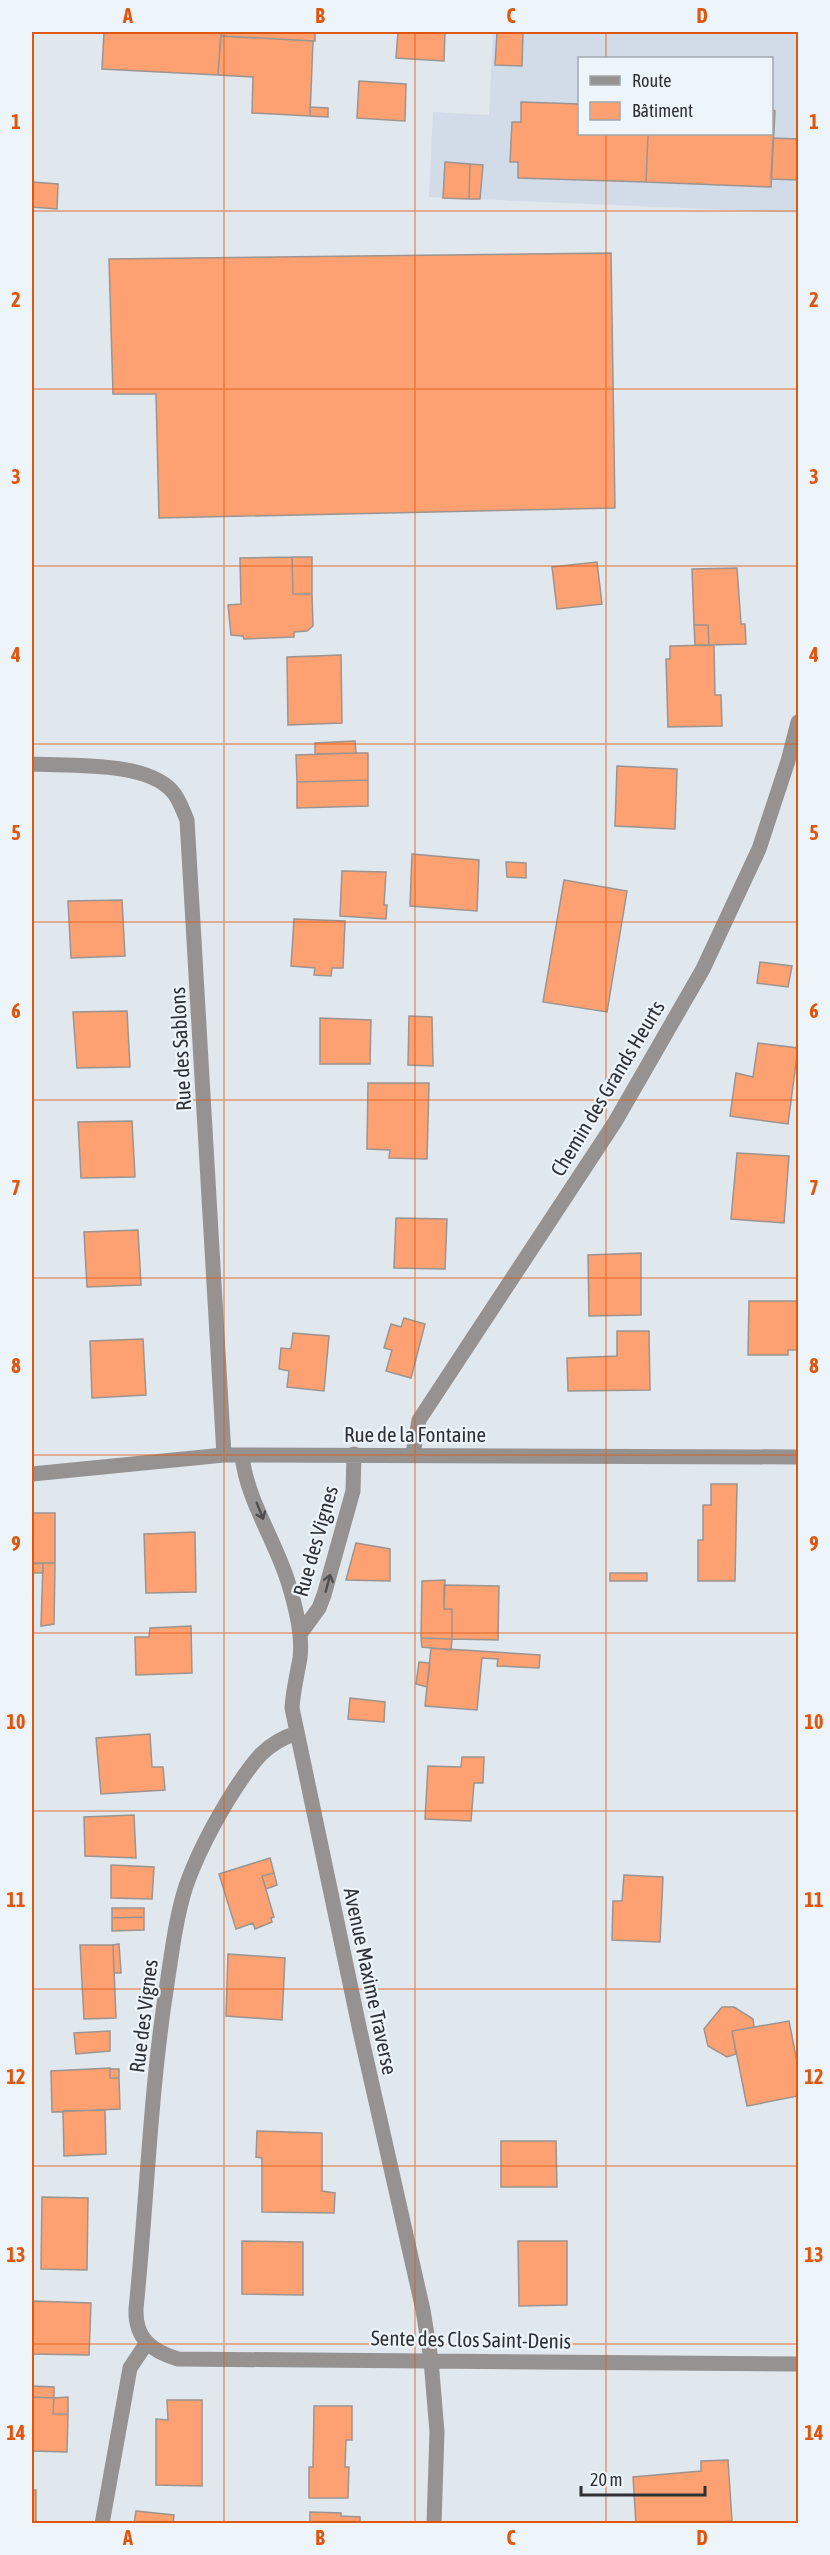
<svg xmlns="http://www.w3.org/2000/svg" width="830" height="2555" viewBox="0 0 830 2555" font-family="'Asap Condensed',sans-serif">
  <rect width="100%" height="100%" fill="#e0e7ed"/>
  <path fill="#d1dce8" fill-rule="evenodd" d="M 493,32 L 798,32 L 798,213 L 429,197 L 433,112 L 489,115 ZM 580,58 L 772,58 L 772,134 L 580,134 Z"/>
  <path fill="#fda172" stroke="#9c9490" stroke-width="1.5" d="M 104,32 L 221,32 L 218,75 L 102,69 Z
    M 221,32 L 315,32 L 315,41 L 221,36 Z
    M 398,32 L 445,32 L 444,61 L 396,58 Z
    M 497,32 L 523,32 L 522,66 L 495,65 Z
    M 221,36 L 313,41 L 310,116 L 252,113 L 253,77 L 218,75 Z
    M 359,81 L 406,84 L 405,121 L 357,118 Z
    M 521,102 L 580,104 L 580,134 L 648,134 L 646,182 L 518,178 L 518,162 L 510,162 L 512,122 L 521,122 Z
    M 310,107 L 328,108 L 328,117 L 310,116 Z
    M 772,110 L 775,111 L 771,187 L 646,182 L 648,134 L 772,134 Z
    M 773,138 L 798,139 L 798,180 L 771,179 Z
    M 445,162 L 470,164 L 469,199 L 443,198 Z
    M 470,164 L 483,165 L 480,199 L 469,199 Z
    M 33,182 L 58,184 L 57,209 L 32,207 Z
    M 611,253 L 615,508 L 159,518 L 156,394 L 113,394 L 109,259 Z
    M 292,557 L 293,594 L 312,594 L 313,626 L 307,631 L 294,632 L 294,637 L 244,639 L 243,636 L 231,635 L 228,605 L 241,604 L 240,558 Z
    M 292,557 L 312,557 L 312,594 L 293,594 Z
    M 597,562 L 602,604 L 557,609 L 552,567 Z
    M 737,568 L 741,624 L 745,624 L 746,644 L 709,645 L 708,625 L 694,625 L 692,569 Z
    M 694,625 L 708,625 L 709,645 L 695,645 Z
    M 714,645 L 715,695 L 721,695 L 722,726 L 668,727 L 666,659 L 670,659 L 670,646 Z
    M 341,655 L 342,723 L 288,725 L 287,657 Z
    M 355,741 L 356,753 L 315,754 L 315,743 Z
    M 356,753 L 368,753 L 368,780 L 297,782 L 296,755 Z
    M 617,766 L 677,769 L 675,829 L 615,826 Z
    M 368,780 L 368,806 L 297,808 L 297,782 Z
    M 412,854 L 479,860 L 477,911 L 410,906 Z
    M 506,862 L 526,863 L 526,878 L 507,877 Z
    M 342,871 L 386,872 L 384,905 L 387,905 L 386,919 L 340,916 Z
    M 564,880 L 627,891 L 607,1012 L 543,1002 Z
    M 122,900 L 125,956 L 71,958 L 68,901 Z
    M 294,919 L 345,921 L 343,968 L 332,968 L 331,976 L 314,975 L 315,968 L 291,966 Z
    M 760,962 L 792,966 L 788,987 L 757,983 Z
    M 127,1011 L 130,1067 L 77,1068 L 73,1012 Z
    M 409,1016 L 432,1017 L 433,1066 L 408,1065 Z
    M 320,1018 L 371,1020 L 370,1064 L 320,1064 Z
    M 758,1043 L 798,1048 L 788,1124 L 730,1116 L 736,1073 L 753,1077 Z
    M 368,1083 L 429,1083 L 427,1159 L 389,1158 L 390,1150 L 367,1149 Z
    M 132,1121 L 135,1177 L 81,1178 L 78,1122 Z
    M 737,1153 L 789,1156 L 784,1223 L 731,1219 Z
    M 396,1218 L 447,1219 L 445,1269 L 394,1268 Z
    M 138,1230 L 141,1285 L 87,1287 L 84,1232 Z
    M 641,1253 L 641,1315 L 589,1316 L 588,1255 Z
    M 749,1301 L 798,1301 L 798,1350 L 788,1350 L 788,1355 L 748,1355 Z
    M 404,1318 L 425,1324 L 411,1378 L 386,1371 L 392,1350 L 384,1348 L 391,1324 L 401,1327 Z
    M 617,1331 L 649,1331 L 650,1390 L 568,1391 L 567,1358 L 617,1356 Z
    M 293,1333 L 329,1336 L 324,1391 L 287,1387 L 289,1371 L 279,1369 L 281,1348 L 291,1349 Z
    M 143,1339 L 146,1395 L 92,1398 L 90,1341 Z
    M 711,1484 L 737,1484 L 735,1581 L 698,1581 L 698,1540 L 703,1540 L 703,1505 L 711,1505 Z
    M 32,1513 L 55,1513 L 55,1563 L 32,1563 Z
    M 195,1532 L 196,1592 L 146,1593 L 144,1534 Z
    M 356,1543 L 390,1549 L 390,1581 L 346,1580 Z
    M 43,1563 L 43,1573 L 32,1573 L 32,1564 Z
    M 43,1563 L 55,1563 L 54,1624 L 41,1626 Z
    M 610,1573 L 647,1573 L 647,1581 L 610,1581 Z
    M 445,1580 L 444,1609 L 452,1609 L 452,1639 L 421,1638 L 422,1581 Z
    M 444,1585 L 499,1586 L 498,1640 L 452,1639 L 452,1609 L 444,1609 Z
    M 191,1626 L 192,1673 L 136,1675 L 135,1637 L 149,1637 L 150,1628 Z
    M 421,1638 L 452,1639 L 451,1650 L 422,1647 Z
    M 431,1648 L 540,1655 L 539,1668 L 497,1666 L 498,1659 L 482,1658 L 477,1710 L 425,1706 Z
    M 419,1662 L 430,1663 L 427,1687 L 416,1684 Z
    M 350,1698 L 385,1702 L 384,1722 L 348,1719 Z
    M 150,1734 L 152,1767 L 163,1767 L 165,1790 L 101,1794 L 96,1738 Z
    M 462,1757 L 484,1757 L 483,1783 L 474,1783 L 471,1821 L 425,1819 L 428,1766 L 461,1767 Z
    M 134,1815 L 136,1858 L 85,1856 L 84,1817 Z
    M 270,1858 L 274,1873 L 262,1876 L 274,1917 L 271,1918 L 272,1922 L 255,1929 L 253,1923 L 236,1929 L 219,1874 Z
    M 111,1865 L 154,1867 L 152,1899 L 111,1898 Z
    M 274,1873 L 277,1885 L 266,1889 L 262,1876 Z
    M 624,1875 L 663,1877 L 660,1942 L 612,1940 L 613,1901 L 622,1901 Z
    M 112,1908 L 144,1908 L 144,1917 L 112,1918 Z
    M 144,1917 L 144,1930 L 112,1931 L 112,1918 Z
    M 119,1944 L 121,1973 L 114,1973 L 113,1945 Z
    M 80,1945 L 113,1945 L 116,2018 L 84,2019 Z
    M 228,1954 L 285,1958 L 282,2020 L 226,2016 Z
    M 722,2007 L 734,2007 L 753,2019 L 754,2027 L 732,2031 L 736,2054 L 727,2057 L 708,2046 L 704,2029 Z
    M 789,2021 L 798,2067 L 798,2096 L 747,2106 L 732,2031 Z
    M 110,2031 L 110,2051 L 76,2054 L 74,2033 Z
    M 110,2068 L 110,2078 L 119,2078 L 120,2109 L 52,2112 L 51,2071 Z
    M 110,2069 L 119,2069 L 119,2078 L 110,2078 Z
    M 105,2110 L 106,2154 L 64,2156 L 63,2111 Z
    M 257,2131 L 322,2133 L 322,2191 L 335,2193 L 334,2213 L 262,2212 L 262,2158 L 256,2157 Z
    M 501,2141 L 556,2141 L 557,2187 L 501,2187 Z
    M 42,2197 L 88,2198 L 87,2270 L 41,2269 Z
    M 242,2241 L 303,2242 L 303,2295 L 242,2294 Z
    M 518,2241 L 567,2241 L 567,2305 L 519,2306 Z
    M 32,2301 L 91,2303 L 89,2355 L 32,2354 Z
    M 32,2386 L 54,2387 L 54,2398 L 32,2397 Z
    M 32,2397 L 54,2398 L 53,2414 L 68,2414 L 67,2452 L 32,2451 Z
    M 68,2397 L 68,2414 L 53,2414 L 54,2398 Z
    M 167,2400 L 202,2400 L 202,2486 L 156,2485 L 156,2419 L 168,2420 Z
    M 314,2406 L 352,2406 L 352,2440 L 346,2440 L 345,2467 L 349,2467 L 348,2498 L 309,2498 L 309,2467 L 313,2467 Z
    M 728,2460 L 732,2521 L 700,2524 L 636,2524 L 633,2477 L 701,2471 L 701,2461 Z
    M 32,2490 L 36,2490 L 36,2524 L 32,2524 Z
    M 136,2511 L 174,2515 L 173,2524 L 134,2524 Z
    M 310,2512 L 341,2513 L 341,2516 L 360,2517 L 360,2524 L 310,2524 Z"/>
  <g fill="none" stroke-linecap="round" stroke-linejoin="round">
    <path stroke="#969292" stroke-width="15" d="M 32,764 C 69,766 146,761 172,791 C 179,798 183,811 187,820 L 224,1455
      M 413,1454 L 419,1420 L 615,1122 L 703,969 L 759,849 L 788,761 L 798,722
      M 242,1455 C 246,1499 277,1543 289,1585 C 296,1608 303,1635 300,1658 C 297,1675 293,1691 292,1708 L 360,2031 L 423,2310 L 431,2360 L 437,2432 L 434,2524
      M 32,1474 L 224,1455 L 798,1457
      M 300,1634 L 319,1608 L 324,1595 L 353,1491 L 354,1454
      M 297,1733 C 265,1743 253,1762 235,1789 C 216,1819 198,1852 186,1886 C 176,1917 172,1951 167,1984 C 150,2091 147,2201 136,2309 C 135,2338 151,2351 178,2359 L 798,2364
      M 102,2524 L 130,2368 L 146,2344"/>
  </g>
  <defs><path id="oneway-shaft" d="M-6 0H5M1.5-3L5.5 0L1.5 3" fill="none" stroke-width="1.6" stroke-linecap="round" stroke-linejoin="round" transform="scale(1.5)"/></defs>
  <g stroke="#4e4e50">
    <use href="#oneway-shaft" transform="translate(260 1511) rotate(68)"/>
    <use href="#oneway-shaft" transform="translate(328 1583) rotate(-75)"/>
  </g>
  <path fill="none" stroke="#df570e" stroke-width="1.5" stroke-opacity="0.55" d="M 224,32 L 224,2524M 415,32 L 415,2524M 606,32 L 606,58M 606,134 L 606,2524M 32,211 L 798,211M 32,389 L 798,389M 32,566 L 798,566M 32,744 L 798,744M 32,922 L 798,922M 32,1100 L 798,1100M 32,1278 L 798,1278M 32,1455 L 798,1455M 32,1633 L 798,1633M 32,1811 L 798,1811M 32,1989 L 798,1989M 32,2166 L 798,2166M 32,2344 L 798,2344"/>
  <g text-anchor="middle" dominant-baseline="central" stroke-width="4.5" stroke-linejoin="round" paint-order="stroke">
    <g font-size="21" fill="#2f3134" stroke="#edf4fa">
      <text transform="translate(180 1049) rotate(-93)">Rue des Sablons</text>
      <text transform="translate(607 1088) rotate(-59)">Chemin des Grands Heurts</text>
      <text x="415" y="1434">Rue de la Fontaine</text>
      <text transform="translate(315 1541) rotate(-74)">Rue des Vignes</text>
      <text transform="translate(371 1981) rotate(78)">Avenue Maxime Traverse</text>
      <text transform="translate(143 2016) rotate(-83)">Rue des Vignes</text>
      <text transform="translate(471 2339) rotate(1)">Sente des Clos Saint-Denis</text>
    </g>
  </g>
  <rect width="830" height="2555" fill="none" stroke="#edf4fa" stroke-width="66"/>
  <rect x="578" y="57" width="195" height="78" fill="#edf4fa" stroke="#a1a6ab" stroke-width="1.5"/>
  <rect x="590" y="76" width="30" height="9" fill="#969292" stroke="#a1a6ab" stroke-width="1.5"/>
  <text x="632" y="87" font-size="18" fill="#2f3134">Route</text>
  <rect x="590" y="102" width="30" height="18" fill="#fda172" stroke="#a1a6ab" stroke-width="1.5"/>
  <text x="632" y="117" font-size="18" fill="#2f3134">Bâtiment</text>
  <path d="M581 2486v9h124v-9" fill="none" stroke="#2f3134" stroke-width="3"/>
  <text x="590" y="2486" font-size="18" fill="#2f3134" stroke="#edf4fa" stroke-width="4.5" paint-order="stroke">20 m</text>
  <rect x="33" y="33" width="764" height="2489" fill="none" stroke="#df570e" stroke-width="2"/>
  <g font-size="20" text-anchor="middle" font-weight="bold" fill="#df570e">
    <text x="128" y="23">A</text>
    <text x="320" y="23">B</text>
    <text x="511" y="23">C</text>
    <text x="702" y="23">D</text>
    <text x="16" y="129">1</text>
    <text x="814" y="129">1</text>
    <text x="16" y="307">2</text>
    <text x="814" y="307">2</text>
    <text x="16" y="484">3</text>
    <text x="814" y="484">3</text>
    <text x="16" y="662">4</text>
    <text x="814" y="662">4</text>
    <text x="16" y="840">5</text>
    <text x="814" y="840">5</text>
    <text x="16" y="1018">6</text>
    <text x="814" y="1018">6</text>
    <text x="16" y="1195">7</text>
    <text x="814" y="1195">7</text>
    <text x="16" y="1373">8</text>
    <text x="814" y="1373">8</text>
    <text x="16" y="1551">9</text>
    <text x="814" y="1551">9</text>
    <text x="16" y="1729">10</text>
    <text x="814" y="1729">10</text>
    <text x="16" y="1907">11</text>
    <text x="814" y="1907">11</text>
    <text x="16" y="2084">12</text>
    <text x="814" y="2084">12</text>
    <text x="16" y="2262">13</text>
    <text x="814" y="2262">13</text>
    <text x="16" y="2440">14</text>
    <text x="814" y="2440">14</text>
    <text x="128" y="2545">A</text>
    <text x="320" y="2545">B</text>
    <text x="511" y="2545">C</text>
    <text x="702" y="2545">D</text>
  </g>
</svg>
